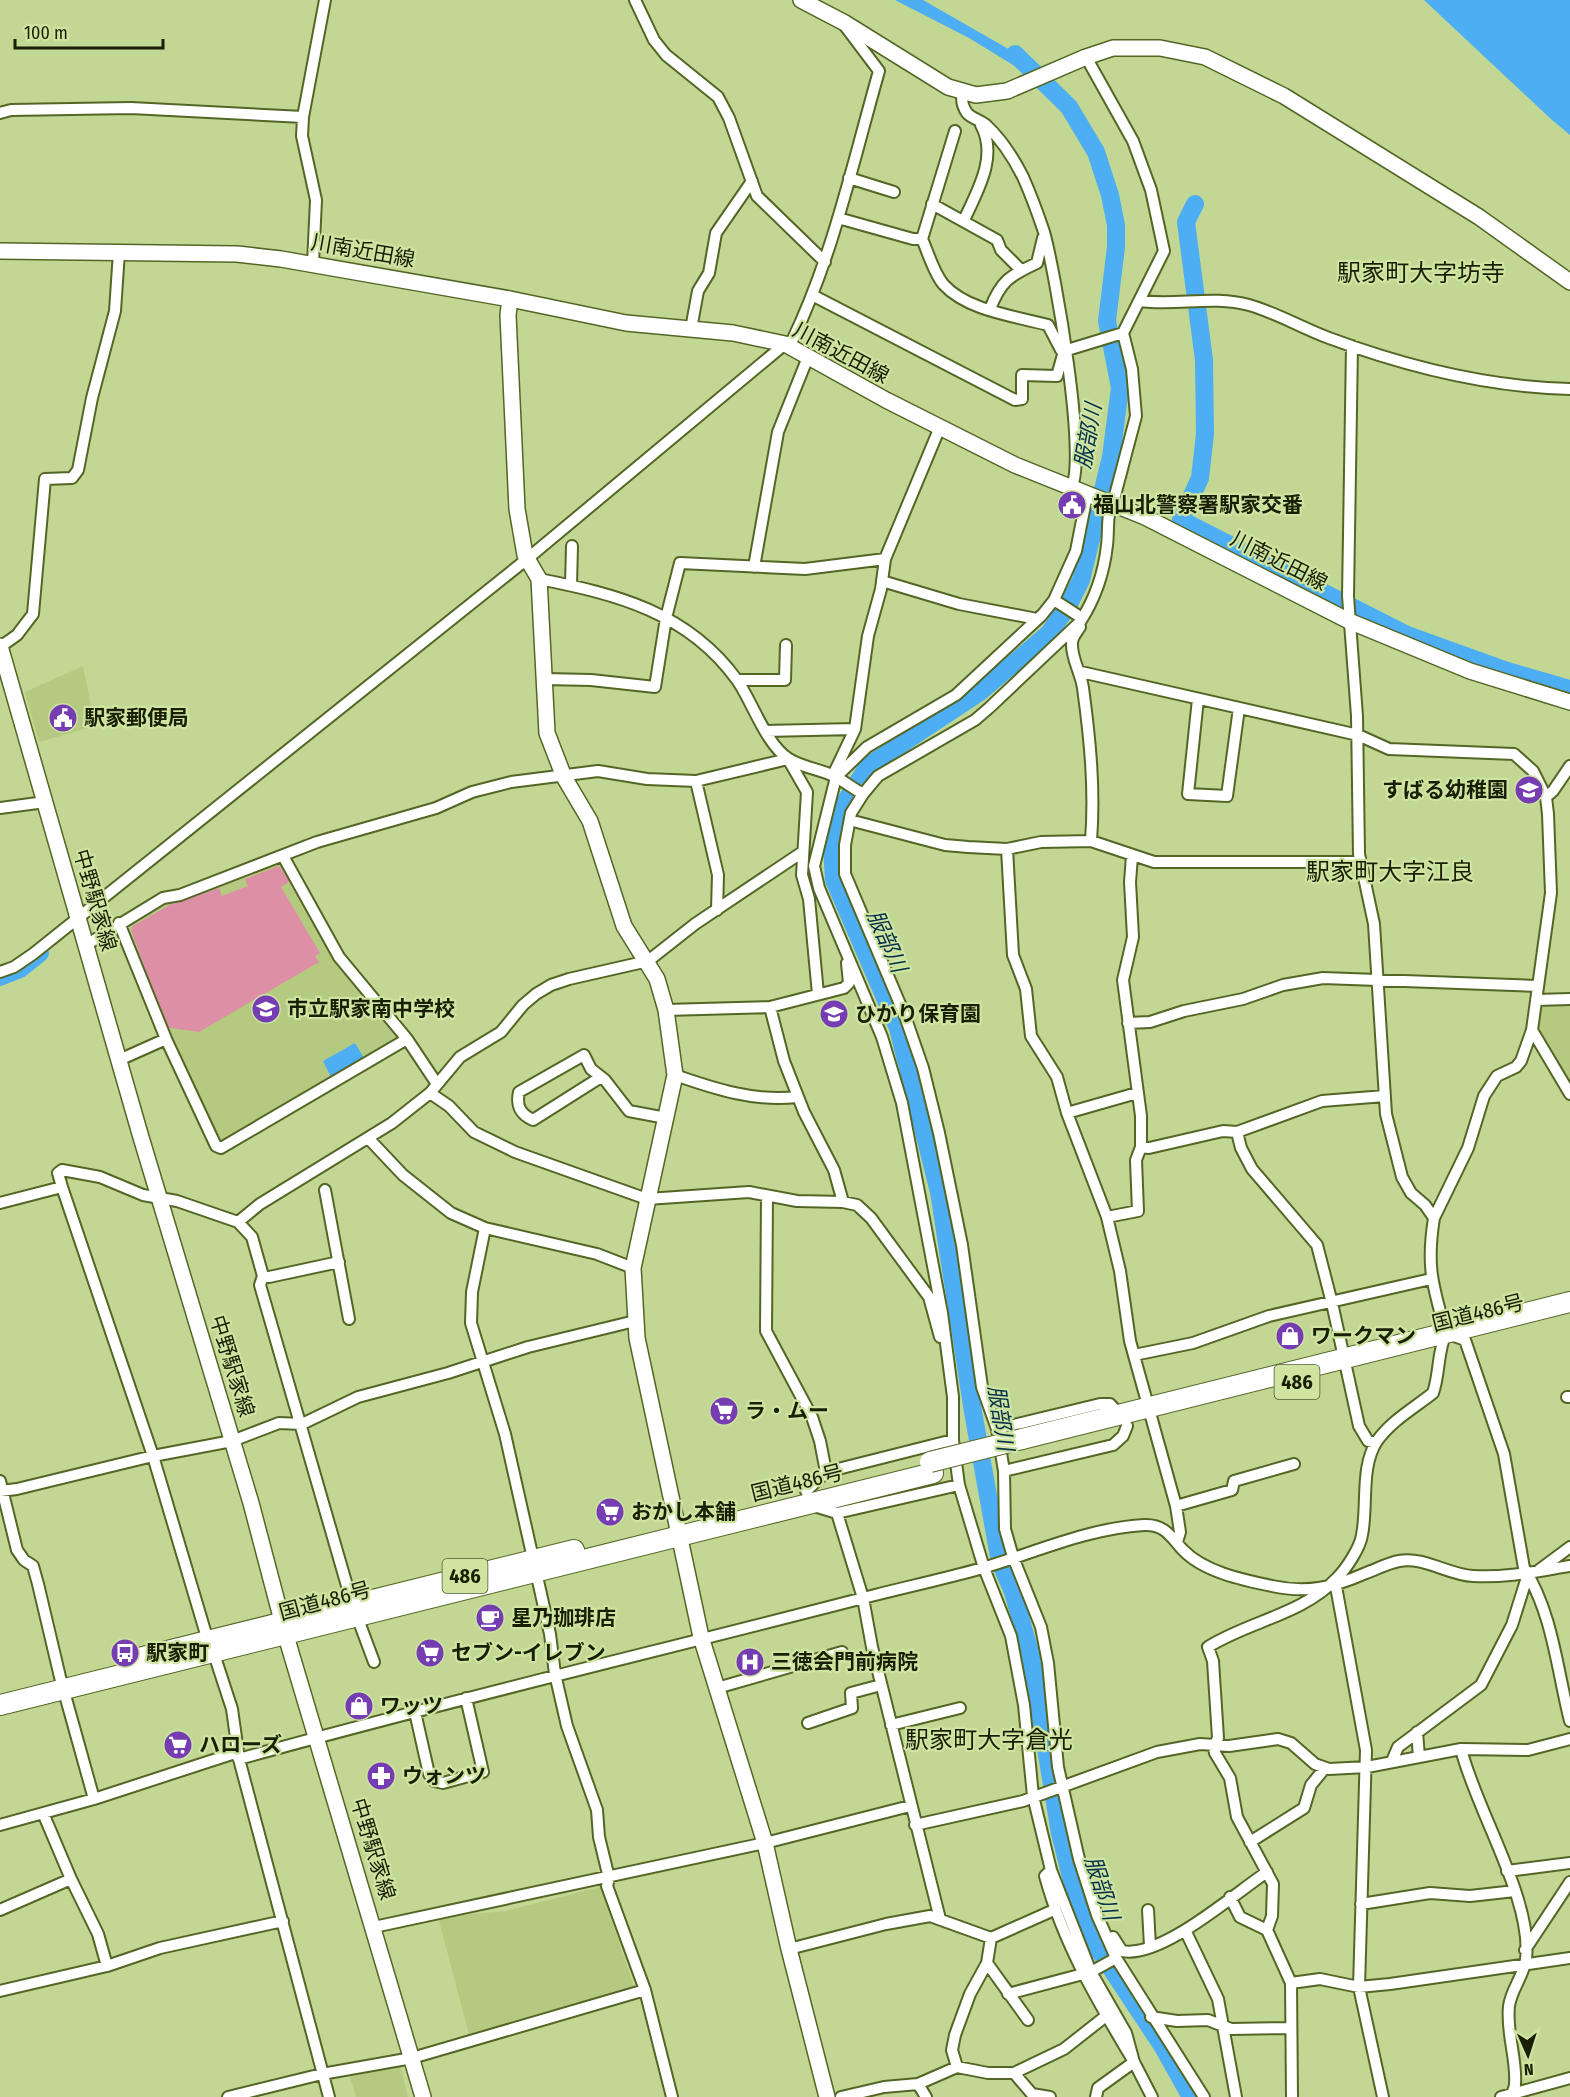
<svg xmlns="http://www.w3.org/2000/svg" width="1570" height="2097" viewBox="0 0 1570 2097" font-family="'Fira Sans Condensed','Noto Sans JP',sans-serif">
  <rect width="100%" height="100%" fill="#c1d793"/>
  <path fill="#b4ca81" d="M 83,666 L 91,706 L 95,705 L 99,725 L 39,742 L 25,692 Z
    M 281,862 L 399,1041 L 222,1142 L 216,1140 L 149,988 L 128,928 L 167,904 Z
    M 1570,1003 L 1570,1084 L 1538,1028 L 1539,1009 L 1545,1004 Z
    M 600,1887 L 635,1989 L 470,2038 L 438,1917 L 506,1911 Z
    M 400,2065 L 408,2097 L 356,2097 L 350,2077 Z"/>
  <path fill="#dd90a5" d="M 279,866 L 290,881 L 281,887 L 320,953 L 315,956 L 319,962 L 199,1032 L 164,1027 L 147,991 L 152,989 L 131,930 L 133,926 L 169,905 L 219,888 L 222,896 L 248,886 L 245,879 Z"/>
  <path fill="#4daef3" d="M 895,0 L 923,0 L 1040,67 L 1026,73 L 969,38 Z
    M 1424,0 L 1570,0 L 1570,135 L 1552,120 Z
    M 355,1043 L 364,1058 L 331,1077 L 323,1061 Z"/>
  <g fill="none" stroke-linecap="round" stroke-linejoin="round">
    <path stroke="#4daef3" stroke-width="18" d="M 1015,54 L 1069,107 L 1096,152 L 1110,195 L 1116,225 L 1116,247 L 1107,321 L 1120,388 L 1111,457 L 1081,580 L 1067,608 L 1049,633 L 980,692 L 868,766 L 845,802 L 832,847 L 834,880 L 898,1028 L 939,1192 L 973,1412 L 1000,1562 L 1013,1592 L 1030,1652 L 1060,1833 L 1076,1897 L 1095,1944 L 1163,2047 L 1191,2097
      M 1195,204 L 1186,222 L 1204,360 L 1205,434 L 1200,478 L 1181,520 L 1407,635 L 1507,671 L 1570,689
      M 0,977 L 20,969 L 40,953"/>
    <g stroke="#546625" stroke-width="14">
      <path id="street" d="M 635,0 L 654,40 L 666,55 L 718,97 L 729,118 L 757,196 L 825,262
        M 1086,57 L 1133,141 L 1151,190 L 1164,251 L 1123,333 L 1132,369 L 1136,416 L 1113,503 C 1106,516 1109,530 1107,545 C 1104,573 1095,599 1080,622 L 989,708 L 975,720 L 878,776 L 863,794 L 851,813 L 845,845 L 845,874 L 905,1016 L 923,1068 L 939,1133 L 962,1245 L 982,1387 L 997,1429 L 1004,1471 L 1005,1529 L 1013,1557 L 1041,1627 L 1048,1663 L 1058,1767 L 1079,1859 L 1097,1915 L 1116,1958 L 1204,2097
        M 963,92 C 961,100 962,106 967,113 C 972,119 981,120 986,125 C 1001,139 1014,159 1023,177 C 1031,195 1038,214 1044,232 C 1055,271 1088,460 1071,488
        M 0,113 L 11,110 L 131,108 L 303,117
        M 849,178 L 894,192
        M 932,204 L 997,240 L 1001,250 L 1021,270
        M 838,218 L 913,239 L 922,239 C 928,252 934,274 944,285 C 968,311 1015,316 1048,325 L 1061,350
        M 964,220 C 978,190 998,156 981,125
        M 922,239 L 955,131
        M 313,263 L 316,200 L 302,136 L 303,117 L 325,0
        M 814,296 L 1015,400 L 1022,399 L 1022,375 L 1057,376 L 1064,351 L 1123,333
        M 1140,301 C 1177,306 1213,295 1249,305 C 1277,313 1302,328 1329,338 C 1407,367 1487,387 1570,389
        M 990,309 C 1001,281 1009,276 1037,263 L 1043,238
        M 691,329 L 698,291 L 709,273 L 716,233 L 752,181
        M 1352,346 L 1348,596 L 1357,716 L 1359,854 L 1374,924 L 1386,1114 L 1402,1177 L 1411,1193 L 1425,1205 L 1434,1218 C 1426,1268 1433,1286 1446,1333 L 1465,1340 L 1504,1454 L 1524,1568 C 1553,1614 1557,1670 1570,1721
        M 1087,495 L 1076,551 L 1054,600 L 1042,615 L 956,695 L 867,747 L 836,777 L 814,866 L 819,888 L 882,1037 L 902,1103 L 942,1313 L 953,1397 L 953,1440 L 959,1485 L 984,1568 L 1011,1636 L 1024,1705 L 1033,1796 L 1051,1870 L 1091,1972 L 1126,2033 L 1134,2062 L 1152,2097
        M 754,567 L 778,432 L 808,357
        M 539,579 C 616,594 688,612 737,680 C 752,701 766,745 789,759 C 803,768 821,769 836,777 C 845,782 854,789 863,794
        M 882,581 L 959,604 L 1037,619
        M 571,585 L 572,546
        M 1054,600 L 1082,618
        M 1080,627 C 1077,632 1072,637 1072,643 C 1071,658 1081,673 1083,688 C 1090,739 1095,789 1091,841
        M 0,647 L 17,635 L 33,614 L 45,479 L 72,478 L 78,470 L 92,398 L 115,311 L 119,252
        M 1081,672 L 1358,735 L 1389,749 L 1514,754 L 1533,771 L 1546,797 L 1548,814 L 1551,893 L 1532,1030 L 1521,1061 L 1516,1067 L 1497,1076 L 1484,1096 L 1468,1148 L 1434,1218
        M 544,679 L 591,680 L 655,687 L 666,618 L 680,563 L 805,569 L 885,559
        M 737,680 L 785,680 L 786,645
        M 1198,699 L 1188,794 L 1227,796 L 1239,708
        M 765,731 L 855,729
        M 836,777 L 835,771 L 855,729 L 868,636 L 881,589 L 885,559 L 940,427
        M 696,781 L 718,875 L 717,910
        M 1546,797 L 1553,791 L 1570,766
        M 0,808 L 45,802
        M 857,822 L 945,845 L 968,847 L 1007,849 L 1041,842 L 1091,841 L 1154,862 L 1361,862
        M 1007,849 L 1013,955 L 1026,989 L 1031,1036 L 1057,1077 L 1067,1113 L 1107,1217 L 1120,1271 L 1130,1341 L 1176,1506 L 1180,1532 L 1177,1542
        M 283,856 L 339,957 L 407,1039 L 437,1084
        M 119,923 L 166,1039 L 216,1146 L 221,1148 L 407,1039
        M 86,945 L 163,898 L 180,895 L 317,842 L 436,808 L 472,792 L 511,782 L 598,771 L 647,779 L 696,781 L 788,759 L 807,792 L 802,875 L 809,899 L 818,994
        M 0,972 L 14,967 L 33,954 L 527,559 L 785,344 L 792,341 C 833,256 853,162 879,71 L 845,26
        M 1536,1000 L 1570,999
        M 770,1007 L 784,1061 L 804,1112 L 834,1170 L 843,1202
        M 666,1010 L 770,1007 L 844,988 L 849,983 L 847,963
        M 1128,1023 L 1150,1022 L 1184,1011 L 1243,999 L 1283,985 L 1323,978 L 1537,986
        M 1532,1030 L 1570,1094
        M 119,1060 L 166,1039
        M 675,1075 C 715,1089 755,1102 797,1097
        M 601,1077 L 533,1120 C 520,1114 516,1106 519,1092 L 584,1055 L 591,1069 L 605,1080 L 629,1111 L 666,1118
        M 430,1093 L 449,1106 L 474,1132 L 515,1152 L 647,1199 L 749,1192 L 797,1201 L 843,1202 L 857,1205 L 871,1218 L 929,1297 L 940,1337
        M 1067,1113 L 1137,1093
        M 1237,1132 L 1241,1148 L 1252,1169 L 1317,1245 L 1332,1303 L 1359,1426 L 1368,1441 L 1376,1443
        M 369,1139 L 403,1175 L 451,1213 L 485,1228 L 597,1254 L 633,1268
        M 1141,1147 L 1149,1148 L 1223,1131 L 1237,1132 L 1322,1101 L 1385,1096
        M 325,1190 L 349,1319
        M 767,1197 L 766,1331 L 812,1417 L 820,1441 L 826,1472 L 806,1491
        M 0,1203 L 62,1187
        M 1107,1217 L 1138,1211 L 1136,1160 L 1141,1147 L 1141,1116 L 1123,980 L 1133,937 L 1130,882 L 1132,856
        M 238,1222 L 260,1204 L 392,1123 L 430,1093 L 460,1057 L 501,1032 L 523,1005 L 536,994 L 551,985 L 569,979 L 648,961 L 695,924 L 801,853
        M 485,1228 L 472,1292 L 471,1323 L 505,1434 L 550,1634 L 555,1674 L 567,1726 L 597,1810 L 599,1837 L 609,1878 L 607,1886 L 645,1990 L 672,2097
        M 263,1276 L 269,1277 L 339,1262
        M 1134,1355 L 1193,1343 L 1269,1316 L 1431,1279
        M 1567,1397 L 1570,1397
        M 997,1429 L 1100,1404 L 1110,1404 L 1119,1414
        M 1004,1471 L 1113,1445 L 1123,1436 L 1127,1426
        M 826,1472 L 953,1440
        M 0,1481 L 17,1550 L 24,1560 L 33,1566 L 38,1584 L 60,1677 L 94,1799
        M 0,1491 L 17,1489 L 153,1456 L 232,1441 L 279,1423 L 302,1424 L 358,1397 L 448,1373 L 528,1347 L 635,1321
        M 814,1506 L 837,1513 L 863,1598 L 872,1647 L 940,1919
        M 1176,1506 L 1232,1490 L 1234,1481 L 1294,1464
        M 837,1513 L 959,1485
        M 1539,1570 L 1570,1547
        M 1335,1581 L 1366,1750 L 1359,1987 L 1383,2097
        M 208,1641 L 153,1456 L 62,1187 L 58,1173 L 62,1170 L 100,1177 L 143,1195 L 177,1201 L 238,1222 L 252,1237 L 263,1276 L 260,1285 L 352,1603 L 374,1662
        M 214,1654 L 232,1709 L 239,1759 L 329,2097
        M 717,1688 L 842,1652
        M 415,1712 L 429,1774 L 434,1781 L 443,1783 L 483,1772 L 466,1698
        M 808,1723 L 852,1708 L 851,1693 L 881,1685
        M 891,1725 L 960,1708
        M 1417,1732 L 1419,1757
        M 1461,1749 C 1476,1810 1533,1900 1526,1959 C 1524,1975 1511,1990 1509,2006 C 1506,2033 1517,2059 1515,2084 C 1515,2088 1512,2093 1511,2097
        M 1392,1761 L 1398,1747 L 1481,1685 L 1512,1625 L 1528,1574
        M 43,1813 L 71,1879 L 98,1934 L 107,1966
        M 0,1825 L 94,1799 L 235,1753 L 239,1759 C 450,1700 663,1650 875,1595 C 911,1586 947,1578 983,1568 C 1036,1552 1089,1528 1144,1525 C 1165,1524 1171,1537 1183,1550 C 1204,1572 1243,1580 1272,1586 C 1308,1594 1334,1587 1366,1573 C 1377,1569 1388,1563 1399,1561 C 1424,1556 1448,1575 1473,1576 C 1506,1578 1538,1571 1570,1566
        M 915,1825 L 1023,1801 L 1157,1752 L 1200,1744 L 1229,1746 L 1278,1739 L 1291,1743 L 1315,1764 L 1329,1769 L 1367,1767 L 1461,1749 L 1528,1750 L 1570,1739
        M 1250,1842 L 1304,1808 L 1311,1785 L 1325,1768
        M 1051,1870 L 1045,1876 C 1063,1943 1098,2002 1134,2062 L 1098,2088 L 1096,2097
        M 1507,1871 L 1570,1863
        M 1230,1897 L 1240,1917 L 1267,1930
        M 1361,1904 L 1430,1893 L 1470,1896 L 1515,1891
        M 0,1910 L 71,1879
        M 1148,1910 L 1150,1946
        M 374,1927 L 765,1843 L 910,1806
        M 1186,1932 L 1218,1999 L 1236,2097
        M 1113,1937 L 1122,1951 C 1161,1959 1234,1894 1267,1872
        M 789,1949 L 886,1924 L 930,1916 L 991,1938 L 1054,1910
        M 1525,1950 L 1570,1882
        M 987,1963 L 1028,2020
        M 1091,1972 L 1116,1958
        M 1291,1983 L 1320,1979 L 1359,1987 L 1390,1984 L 1570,1958
        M 0,1991 L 107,1966 L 160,1948 L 283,1921
        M 1008,1994 L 1083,1974
        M 1151,2017 L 1177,2021 L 1208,2020 L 1231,2029 L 1290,2028
        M 957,2067 L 952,2050 L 955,2035 L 970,1994 L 987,1963 L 991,1938
        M 1014,2073 L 1032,2094 L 1050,2097
        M 918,2084 L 926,2097
        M 228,2097 L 322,2074 L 412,2058 L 645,1990
        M 841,2097 L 884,2087 L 918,2084 L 957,2067 L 988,2073 L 1014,2073 L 1064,2049 L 1106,2016
        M 1292,2097 L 1291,1983 L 1267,1930 L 1272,1916 L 1273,1884 L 1237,1817 L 1230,1778 L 1215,1753 L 1214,1746 L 1218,1738 L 1213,1661 L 1208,1647 C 1249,1621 1302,1615 1337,1578 C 1346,1569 1360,1548 1362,1535 C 1368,1505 1360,1467 1377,1441 C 1391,1421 1414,1408 1433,1393 C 1440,1373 1437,1353 1446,1333
        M 1501,2097 L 1570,2078"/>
    </g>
    <g stroke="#546625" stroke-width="18">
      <path id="secondary" d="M 801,0 L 845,23 L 948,87 L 976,95 L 1007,91 L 1086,57 L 1113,48 L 1160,48 L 1205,57 L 1284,96 L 1479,217 L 1570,282
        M 0,251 L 237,254 L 281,259 L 510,299 L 626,323 L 733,333 L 785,344 L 886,400 L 1015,465 L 1145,517 L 1349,621 L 1470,671 L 1570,702
        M 510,299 L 508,315 L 517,509 L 525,555 L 539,579 L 547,733 L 564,777 L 590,821 L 624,926 L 657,979 L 666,1010 L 675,1075 L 633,1268 L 637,1338 L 701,1637 L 765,1843 L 789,1949 L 827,2097
        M 0,646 L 140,1134 L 251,1503 L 286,1636 L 423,2097"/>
    </g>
    <g stroke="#546625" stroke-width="22">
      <path id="highway" d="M 1022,1439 L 1570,1302
        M 139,1658 L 574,1550
        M 0,1705 L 933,1473"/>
    </g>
    <use href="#street" stroke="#fff" stroke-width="10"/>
    <use href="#secondary" stroke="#fff" stroke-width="15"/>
    <use href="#highway" stroke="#fff" stroke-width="20"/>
    <g stroke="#546625" stroke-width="22" stroke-linecap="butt">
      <path id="highway-bridge" d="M 930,1462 L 1022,1439"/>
    </g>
    <use href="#highway-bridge" stroke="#fff" stroke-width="20"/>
  </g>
  <defs>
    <g id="civic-disc" transform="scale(1.5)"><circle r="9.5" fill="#763db3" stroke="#cee4a0"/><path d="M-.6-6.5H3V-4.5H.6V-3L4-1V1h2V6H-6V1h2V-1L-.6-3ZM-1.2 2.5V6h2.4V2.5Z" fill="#fff"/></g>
    <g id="school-disc" transform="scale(1.5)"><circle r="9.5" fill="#763db3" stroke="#cee4a0"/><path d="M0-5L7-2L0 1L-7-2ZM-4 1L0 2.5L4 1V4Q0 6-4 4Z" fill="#fff"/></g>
    <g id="shop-disc" transform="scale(1.5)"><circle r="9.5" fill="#763db3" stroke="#cee4a0"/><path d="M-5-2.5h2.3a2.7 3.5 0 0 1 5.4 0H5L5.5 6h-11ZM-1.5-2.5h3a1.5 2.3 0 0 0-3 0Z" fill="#fff"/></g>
    <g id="supermarket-disc" transform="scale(1.5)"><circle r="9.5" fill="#763db3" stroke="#cee4a0"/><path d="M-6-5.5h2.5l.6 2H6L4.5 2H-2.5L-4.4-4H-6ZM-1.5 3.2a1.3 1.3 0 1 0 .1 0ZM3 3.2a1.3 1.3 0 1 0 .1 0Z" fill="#fff"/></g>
    <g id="cafe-disc" transform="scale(1.5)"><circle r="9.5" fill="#763db3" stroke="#cee4a0"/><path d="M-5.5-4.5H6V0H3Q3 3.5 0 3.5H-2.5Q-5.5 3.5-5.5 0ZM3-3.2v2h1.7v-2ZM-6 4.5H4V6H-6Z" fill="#fff"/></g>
    <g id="bus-disc" transform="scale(1.5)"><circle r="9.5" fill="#763db3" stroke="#cee4a0"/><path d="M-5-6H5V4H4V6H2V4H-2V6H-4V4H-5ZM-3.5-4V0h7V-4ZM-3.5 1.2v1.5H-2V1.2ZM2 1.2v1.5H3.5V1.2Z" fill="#fff"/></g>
    <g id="hospital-disc" transform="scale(1.5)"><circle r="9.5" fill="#763db3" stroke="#cee4a0"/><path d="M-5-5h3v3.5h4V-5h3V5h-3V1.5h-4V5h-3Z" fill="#fff"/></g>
    <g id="pharmacy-disc" transform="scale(1.5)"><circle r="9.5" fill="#763db3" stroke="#cee4a0"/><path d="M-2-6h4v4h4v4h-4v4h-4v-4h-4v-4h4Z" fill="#fff"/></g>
  </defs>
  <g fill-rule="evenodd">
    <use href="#civic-disc" x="1072" y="505"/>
    <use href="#civic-disc" x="63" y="718"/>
    <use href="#school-disc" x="1529" y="790"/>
    <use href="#school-disc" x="266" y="1009"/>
    <use href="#school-disc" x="834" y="1014"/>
    <use href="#shop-disc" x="1290" y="1336"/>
    <use href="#supermarket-disc" x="724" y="1411"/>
    <use href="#supermarket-disc" x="610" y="1512"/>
    <use href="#cafe-disc" x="490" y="1618"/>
    <use href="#bus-disc" x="125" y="1653"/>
    <use href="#supermarket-disc" x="430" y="1653"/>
    <use href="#hospital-disc" x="750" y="1662"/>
    <use href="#shop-disc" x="359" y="1706"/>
    <use href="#supermarket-disc" x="178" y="1745"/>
    <use href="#pharmacy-disc" x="381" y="1776"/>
  </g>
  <g text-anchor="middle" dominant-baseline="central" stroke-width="4.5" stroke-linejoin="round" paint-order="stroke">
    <g fill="#cee4a0" stroke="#4f5a34" stroke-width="1.5">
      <rect x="1274.5" y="1365" width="45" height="34" rx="4.5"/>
      <rect x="442.5" y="1559" width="45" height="34" rx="4.5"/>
    </g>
    <g font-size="20" font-weight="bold" fill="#181f05">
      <text x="1297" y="1382">486</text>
      <text x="465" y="1576">486</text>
    </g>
    <g font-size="21" fill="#181f05" stroke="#cee4a0">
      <text transform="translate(363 251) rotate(10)">川南近田線</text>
      <text transform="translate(841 353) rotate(28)">川南近田線</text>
      <text transform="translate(1279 561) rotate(27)">川南近田線</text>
      <text transform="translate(95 900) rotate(74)">中野駅家線</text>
      <text transform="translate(1478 1313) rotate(-14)">国道486号</text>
      <text transform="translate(232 1366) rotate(73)">中野駅家線</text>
      <text transform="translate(797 1483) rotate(-14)">国道486号</text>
      <text transform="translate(325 1601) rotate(-15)">国道486号</text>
      <text transform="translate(373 1849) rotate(73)">中野駅家線</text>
    </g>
    <g font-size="21" font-weight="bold" fill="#181f05" stroke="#cee4a0" text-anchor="start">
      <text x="1093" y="505">福山北警察署駅家交番</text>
      <text x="84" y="718">駅家郵便局</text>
      <text x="1508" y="790" text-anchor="end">すばる幼稚園</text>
      <text x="287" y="1009">市立駅家南中学校</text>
      <text x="855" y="1014">ひかり保育園</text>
      <text x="1311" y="1336">ワークマン</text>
      <text x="745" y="1411">ラ・ムー</text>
      <text x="631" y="1512">おかし本舗</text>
      <text x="511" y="1618">星乃珈琲店</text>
      <text x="146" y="1653">駅家町</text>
      <text x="451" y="1653">セブン-イレブン</text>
      <text x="771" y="1662">三徳会門前病院</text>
      <text x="380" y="1706">ワッツ</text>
      <text x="199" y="1745">ハローズ</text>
      <text x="402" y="1776">ウォンツ</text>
    </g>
    <g font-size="22" font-style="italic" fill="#07314c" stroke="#cee4a0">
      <text transform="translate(1088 436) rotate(-80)">服部川</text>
      <text transform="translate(887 941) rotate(66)">服部川</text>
      <text transform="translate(1001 1418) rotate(81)">服部川</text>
      <text transform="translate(1102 1888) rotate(72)">服部川</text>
    </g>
    <g font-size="24" fill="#181f05" stroke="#cee4a0">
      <text x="1421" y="273">駅家町大字坊寺</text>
      <text x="1390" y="872">駅家町大字江良</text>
      <text x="989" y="1740">駅家町大字倉光</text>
    </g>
  </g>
  <g transform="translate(1528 2055) rotate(177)" stroke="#cee4a0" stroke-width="4.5" paint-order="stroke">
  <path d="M0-4.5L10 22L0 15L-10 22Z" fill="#181f05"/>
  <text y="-9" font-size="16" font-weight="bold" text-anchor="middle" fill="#181f05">N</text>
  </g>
  <path d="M15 39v9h148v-9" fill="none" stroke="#181f05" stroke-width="3"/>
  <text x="24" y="39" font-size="18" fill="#181f05" stroke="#cee4a0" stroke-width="4.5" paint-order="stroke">100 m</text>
</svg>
